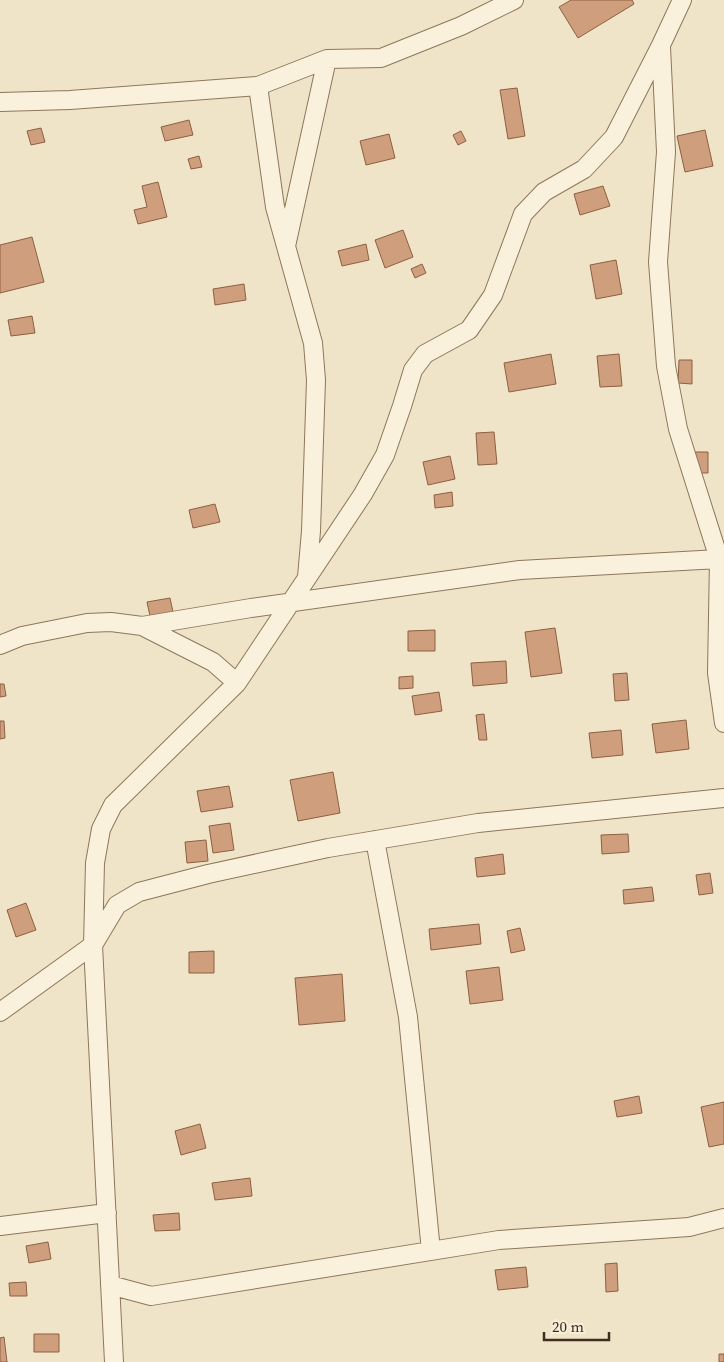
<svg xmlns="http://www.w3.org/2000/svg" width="724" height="1362" viewBox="0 0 724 1362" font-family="'Source Serif 4',serif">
  <rect width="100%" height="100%" fill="#f0e4c8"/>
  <path fill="#cf9f7d" stroke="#8d5f41" d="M 571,0 L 632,0 L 634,4 L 578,38 L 559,7 Z
    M 517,88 L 525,136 L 508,139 L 500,90 Z
    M 189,120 L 193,135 L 165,141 L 161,127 Z
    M 41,128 L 45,142 L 31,145 L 27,131 Z
    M 705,130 L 713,166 L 685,172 L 677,136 Z
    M 461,131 L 466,141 L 458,145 L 453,135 Z
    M 389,134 L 395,158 L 366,165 L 360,141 Z
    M 199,156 L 202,167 L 191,169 L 188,159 Z
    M 158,182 L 167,217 L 138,224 L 134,210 L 147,207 L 142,186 Z
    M 603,186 L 610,206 L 580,215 L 574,194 Z
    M 403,230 L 413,257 L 385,268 L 375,240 Z
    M 32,237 L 44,282 L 0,293 L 0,245 Z
    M 366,244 L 369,260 L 342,266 L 338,251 Z
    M 616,260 L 622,294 L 596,299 L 590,265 Z
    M 422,264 L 426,273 L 415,278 L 411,269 Z
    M 244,284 L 246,300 L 215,305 L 213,289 Z
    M 32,316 L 35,333 L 11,336 L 8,320 Z
    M 551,354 L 556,384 L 509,392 L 504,363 Z
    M 619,354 L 622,386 L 600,387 L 597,356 Z
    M 679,360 L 692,360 L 692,384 L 678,383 Z
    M 494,432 L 497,464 L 478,465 L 476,433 Z
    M 693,452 L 708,452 L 708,473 L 693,473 Z
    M 450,456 L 455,479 L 428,485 L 423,462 Z
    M 452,492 L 453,506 L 435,508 L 434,495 Z
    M 215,504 L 220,522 L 193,528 L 189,510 Z
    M 170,598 L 173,612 L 150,616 L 147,602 Z
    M 555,628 L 562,673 L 531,677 L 525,632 Z
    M 435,630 L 435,651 L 408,651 L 408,631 Z
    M 506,661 L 507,683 L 473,686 L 471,663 Z
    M 627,673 L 629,700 L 615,701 L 613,674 Z
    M 413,676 L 413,688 L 399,689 L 399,677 Z
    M 0,684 L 4,684 L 6,696 L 0,697 Z
    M 439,692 L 442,711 L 415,715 L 412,696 Z
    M 484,714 L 487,740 L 479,740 L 476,715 Z
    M 686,720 L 689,749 L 656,753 L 652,724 Z
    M 0,721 L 4,721 L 5,738 L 0,739 Z
    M 621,730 L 623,755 L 592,758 L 589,733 Z
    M 333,772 L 340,813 L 298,821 L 290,780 Z
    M 229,786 L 233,807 L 201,812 L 197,791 Z
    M 230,823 L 234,850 L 213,853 L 209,826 Z
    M 628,834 L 629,852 L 602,854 L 601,835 Z
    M 206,840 L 208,861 L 187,863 L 185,842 Z
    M 503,854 L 505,874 L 477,877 L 475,858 Z
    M 710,873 L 713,893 L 699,895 L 696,875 Z
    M 652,887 L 654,901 L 624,904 L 623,890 Z
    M 26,903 L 36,930 L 16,937 L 7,910 Z
    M 479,924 L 481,944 L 431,950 L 429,929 Z
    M 520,928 L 525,950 L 511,953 L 507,931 Z
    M 214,951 L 214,973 L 189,973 L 189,952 Z
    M 499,967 L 503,1000 L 470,1004 L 466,971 Z
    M 342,974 L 345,1021 L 299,1025 L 295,978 Z
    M 639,1096 L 642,1113 L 617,1117 L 614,1101 Z
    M 724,1102 L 724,1144 L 709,1147 L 701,1107 Z
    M 200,1124 L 206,1148 L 181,1155 L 175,1131 Z
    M 250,1178 L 252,1196 L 215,1200 L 212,1183 Z
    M 179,1213 L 180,1230 L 155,1231 L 153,1215 Z
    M 48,1242 L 51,1259 L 29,1263 L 26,1246 Z
    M 617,1263 L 618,1291 L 606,1292 L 605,1264 Z
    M 526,1267 L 528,1287 L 498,1290 L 495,1270 Z
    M 26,1282 L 27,1296 L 10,1296 L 9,1283 Z
    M 34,1334 L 59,1334 L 59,1352 L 34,1352 Z
    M 4,1337 L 7,1362 L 0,1362 L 0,1338 Z
    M 719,1354 L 724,1354 L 724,1362 L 719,1362 Z"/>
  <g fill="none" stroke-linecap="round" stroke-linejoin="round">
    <g stroke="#8d765c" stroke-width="20">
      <path id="street" d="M 661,47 L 666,152 L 658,262 L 666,366 L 678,429 L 719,559 L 717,673 L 724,723
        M 258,86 L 275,207 L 313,343 L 316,380 L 311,531 L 307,577
        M 0,102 L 70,100 L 258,86 L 327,59 L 381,58 L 461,26 L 514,0
        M 286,246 L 327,59
        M 142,626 L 213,662 L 237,683
        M 0,645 L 22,636 L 87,623 L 111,622 L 142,626 L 251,608 L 520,570 L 719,559 L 724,557
        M 375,840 L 408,1017 L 431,1251
        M 0,1012 L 93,945 L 117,905 L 139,892 L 208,874 L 328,848 L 478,823 L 724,798
        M 0,1226 L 107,1213
        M 110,1285 L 151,1296 L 499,1240 L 689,1227 L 724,1218
        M 114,1362 L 93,945 L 95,863 L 101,829 L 113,805 L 237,683 L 363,494 L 385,455 L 402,406 L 413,370 L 425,354 L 469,330 L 493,295 L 523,214 L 544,192 L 584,169 L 614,137 L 661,45 L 682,0"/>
    </g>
    <use href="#street" stroke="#faf1dc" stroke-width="18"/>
  </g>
  <path d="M544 1332v8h65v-8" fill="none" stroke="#3d2e20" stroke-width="2.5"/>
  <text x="552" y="1332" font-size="15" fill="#3d2e20" stroke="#f7eed8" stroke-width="4" paint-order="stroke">20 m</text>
</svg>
